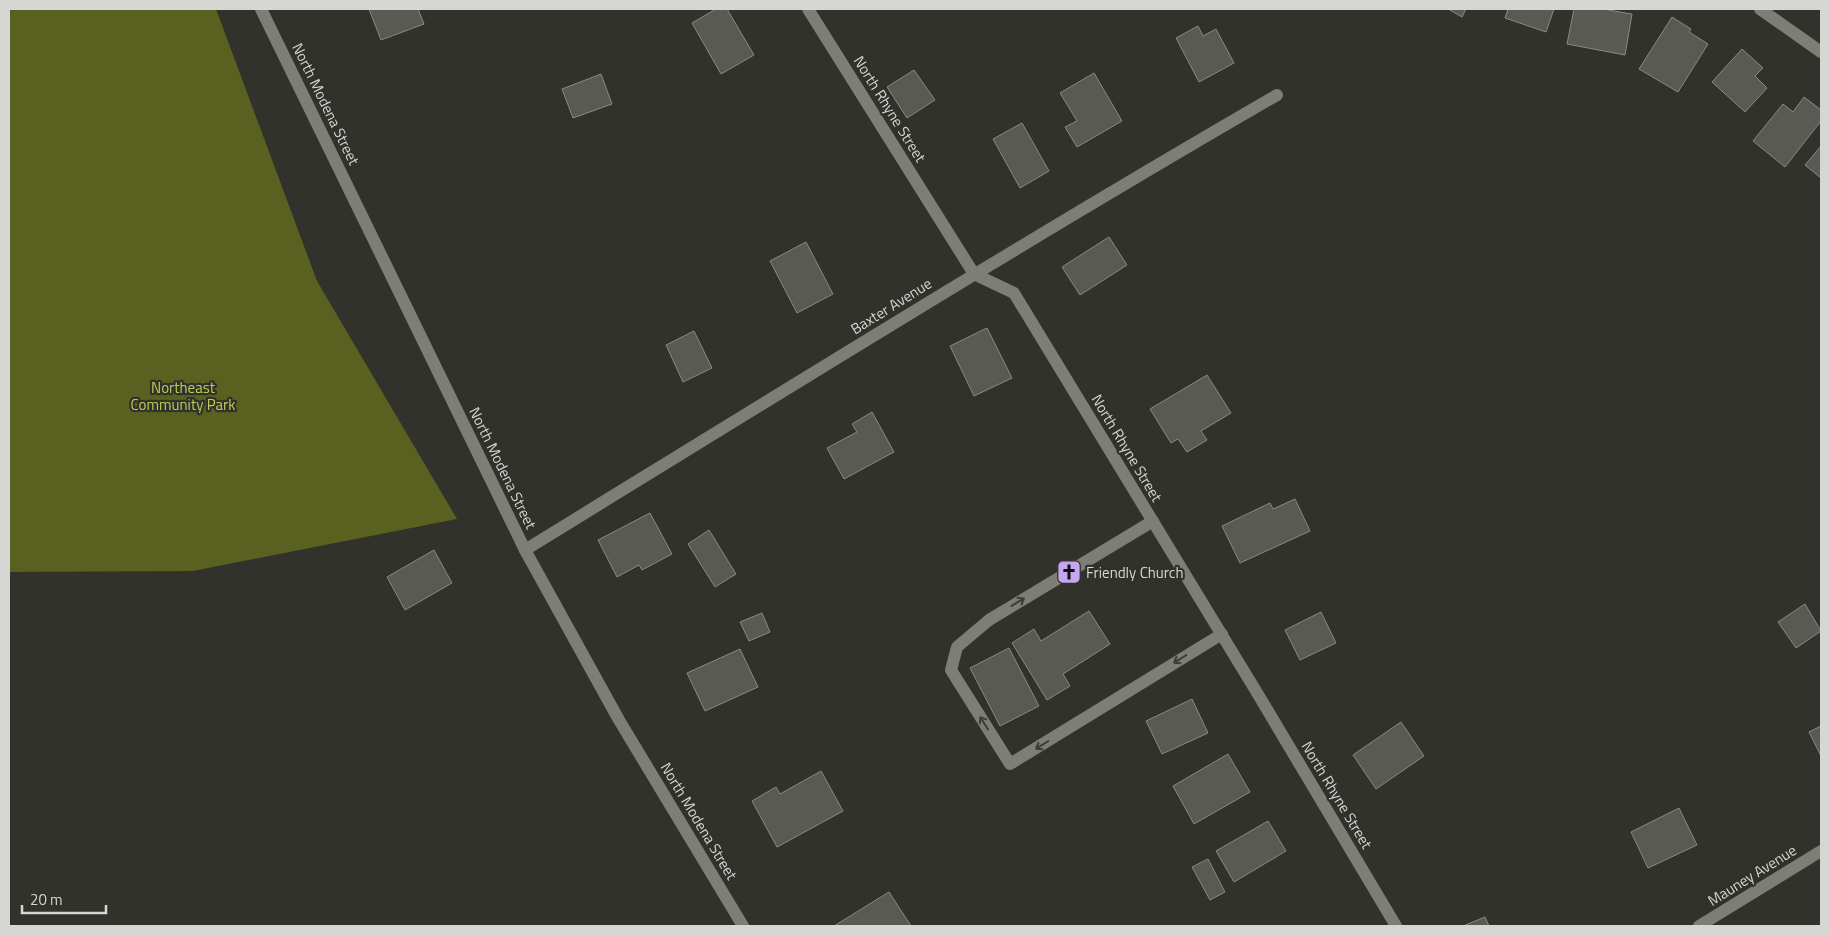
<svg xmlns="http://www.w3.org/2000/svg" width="1830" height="935" viewBox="0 0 1830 935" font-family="'Titillium Web',sans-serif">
  <rect width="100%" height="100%" fill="#30322b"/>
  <path fill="#596020" d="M 9,9 L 216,9 L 317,281 L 457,519 L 193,571 L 9,572 Z"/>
  <path fill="#595a53" stroke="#898a83" d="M 369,9 L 418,9 L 424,24 L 381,40 Z
    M 716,9 L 727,9 L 754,55 L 721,74 L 692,23 Z
    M 1448,9 L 1466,9 L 1462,17 Z
    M 1508,9 L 1554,9 L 1546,32 L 1505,18 Z
    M 1574,9 L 1609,9 L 1608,10 L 1632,14 L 1625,55 L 1567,44 Z
    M 1672,17 L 1691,29 L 1689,32 L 1708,44 L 1678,92 L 1639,69 Z
    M 1198,26 L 1203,36 L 1216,29 L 1234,63 L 1199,82 L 1176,38 Z
    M 1742,49 L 1763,68 L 1755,76 L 1767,88 L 1745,112 L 1712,82 Z
    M 914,70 L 935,100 L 907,118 L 887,87 Z
    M 1094,73 L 1122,121 L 1077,147 L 1065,127 L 1077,121 L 1060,93 Z
    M 601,74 L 612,104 L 573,118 L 562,89 Z
    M 1804,97 L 1821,110 L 1821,121 L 1785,167 L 1753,141 L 1783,104 L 1793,112 Z
    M 1022,123 L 1049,171 L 1020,188 L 993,139 Z
    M 1821,146 L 1821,178 L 1805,165 Z
    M 1109,237 L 1127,265 L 1080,295 L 1062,267 Z
    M 806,242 L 833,294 L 797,313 L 770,261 Z
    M 987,328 L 1012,378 L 974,396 L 950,346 Z
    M 694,331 L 712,368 L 683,382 L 666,345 Z
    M 1207,375 L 1231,413 L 1201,431 L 1207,440 L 1187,452 L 1178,439 L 1171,443 L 1150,409 Z
    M 872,412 L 894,452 L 844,479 L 827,448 L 857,432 L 852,424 Z
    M 1295,499 L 1310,531 L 1240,563 L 1222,526 L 1270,503 L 1273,509 Z
    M 650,513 L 672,554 L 642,570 L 639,565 L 617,577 L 598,540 Z
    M 709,530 L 736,574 L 715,587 L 688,544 Z
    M 434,550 L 452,583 L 405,610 L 387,577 Z
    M 1805,604 L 1821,631 L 1796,648 L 1778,622 Z
    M 1089,611 L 1110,644 L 1063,674 L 1070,686 L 1047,700 L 1012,643 L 1034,629 L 1041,641 Z
    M 1321,612 L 1336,643 L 1300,660 L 1285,630 Z
    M 762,613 L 770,632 L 749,641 L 740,622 Z
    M 1009,648 L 1039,706 L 1000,726 L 970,668 Z
    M 740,649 L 758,687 L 705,711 L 687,673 Z
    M 1192,699 L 1208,733 L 1162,754 L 1146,721 Z
    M 1401,722 L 1424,756 L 1376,789 L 1353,755 Z
    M 1821,726 L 1821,756 L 1809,732 Z
    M 1228,754 L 1250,792 L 1194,824 L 1173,786 Z
    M 821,771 L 843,811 L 777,847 L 752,801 L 776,787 L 780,794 Z
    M 1679,808 L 1697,845 L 1648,868 L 1631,832 Z
    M 1268,821 L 1286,851 L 1234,882 L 1216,851 Z
    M 1208,859 L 1225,892 L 1210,900 L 1192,867 Z
    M 889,892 L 911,926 L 834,926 Z
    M 1485,917 L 1489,926 L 1463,926 Z"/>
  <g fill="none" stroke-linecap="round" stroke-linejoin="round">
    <path stroke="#7d7f77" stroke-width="12" d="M 1153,521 L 989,620 L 957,647 L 951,670 L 1010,764 L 1222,634"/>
    <path stroke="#7d7f77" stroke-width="12" d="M 808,9 L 974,274 L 1014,293 L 1259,696 L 1396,926
      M 1760,9 L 1821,52
      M 525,550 C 774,397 1023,242 1277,95
      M 1699,926 L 1821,851"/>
    <path stroke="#7d7f77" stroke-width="12" d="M 261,9 L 525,550 L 619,720 L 743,926"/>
  </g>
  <defs><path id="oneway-shaft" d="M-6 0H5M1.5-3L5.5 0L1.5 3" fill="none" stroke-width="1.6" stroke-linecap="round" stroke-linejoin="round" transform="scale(1.25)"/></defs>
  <g stroke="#3c3e36">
    <use href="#oneway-shaft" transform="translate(1018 602) rotate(-31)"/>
    <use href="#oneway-shaft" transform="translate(1180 659) rotate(148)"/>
    <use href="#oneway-shaft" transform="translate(984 723) rotate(-122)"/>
    <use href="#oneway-shaft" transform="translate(1042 745) rotate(148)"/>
  </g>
  <defs>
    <g id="church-square" transform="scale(1.25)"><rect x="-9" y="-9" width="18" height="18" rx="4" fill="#c7a6f0" stroke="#30322b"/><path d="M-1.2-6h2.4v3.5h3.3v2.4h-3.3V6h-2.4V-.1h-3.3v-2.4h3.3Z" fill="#111"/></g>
  </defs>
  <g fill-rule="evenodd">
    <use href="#church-square" x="1069" y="572"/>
  </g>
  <g text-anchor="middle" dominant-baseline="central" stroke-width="4.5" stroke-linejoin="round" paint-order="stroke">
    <g font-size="15" fill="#d6d7d3" stroke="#30322b">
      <text transform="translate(326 104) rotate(64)">North Modena Street</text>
      <text transform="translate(890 109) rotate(58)">North Rhyne Street</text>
      <text transform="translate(891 306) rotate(-32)">Baxter Avenue</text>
      <text transform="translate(1127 448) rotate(59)">North Rhyne Street</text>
      <text transform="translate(503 468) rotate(64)">North Modena Street</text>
      <text transform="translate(1337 795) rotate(59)">North Rhyne Street</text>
      <text transform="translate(699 821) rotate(59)">North Modena Street</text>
      <text transform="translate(1752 875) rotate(-32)">Mauney Avenue</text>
    </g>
    <g font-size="15" fill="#bfce52" stroke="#30322b">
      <text x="183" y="387">Northeast<tspan x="183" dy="17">Community Park</tspan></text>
    </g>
    <g font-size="15" fill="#d6d7d3" stroke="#30322b" text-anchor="start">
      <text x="1086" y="572">Friendly Church</text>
    </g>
  </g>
  <rect width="1830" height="935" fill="none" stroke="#d6d7d3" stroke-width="20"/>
  <path d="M22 905v8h84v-8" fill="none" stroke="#d6d7d3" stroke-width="2.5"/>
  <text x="30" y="905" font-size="15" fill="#d6d7d3" stroke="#30322b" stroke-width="4" paint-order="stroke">20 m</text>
</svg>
